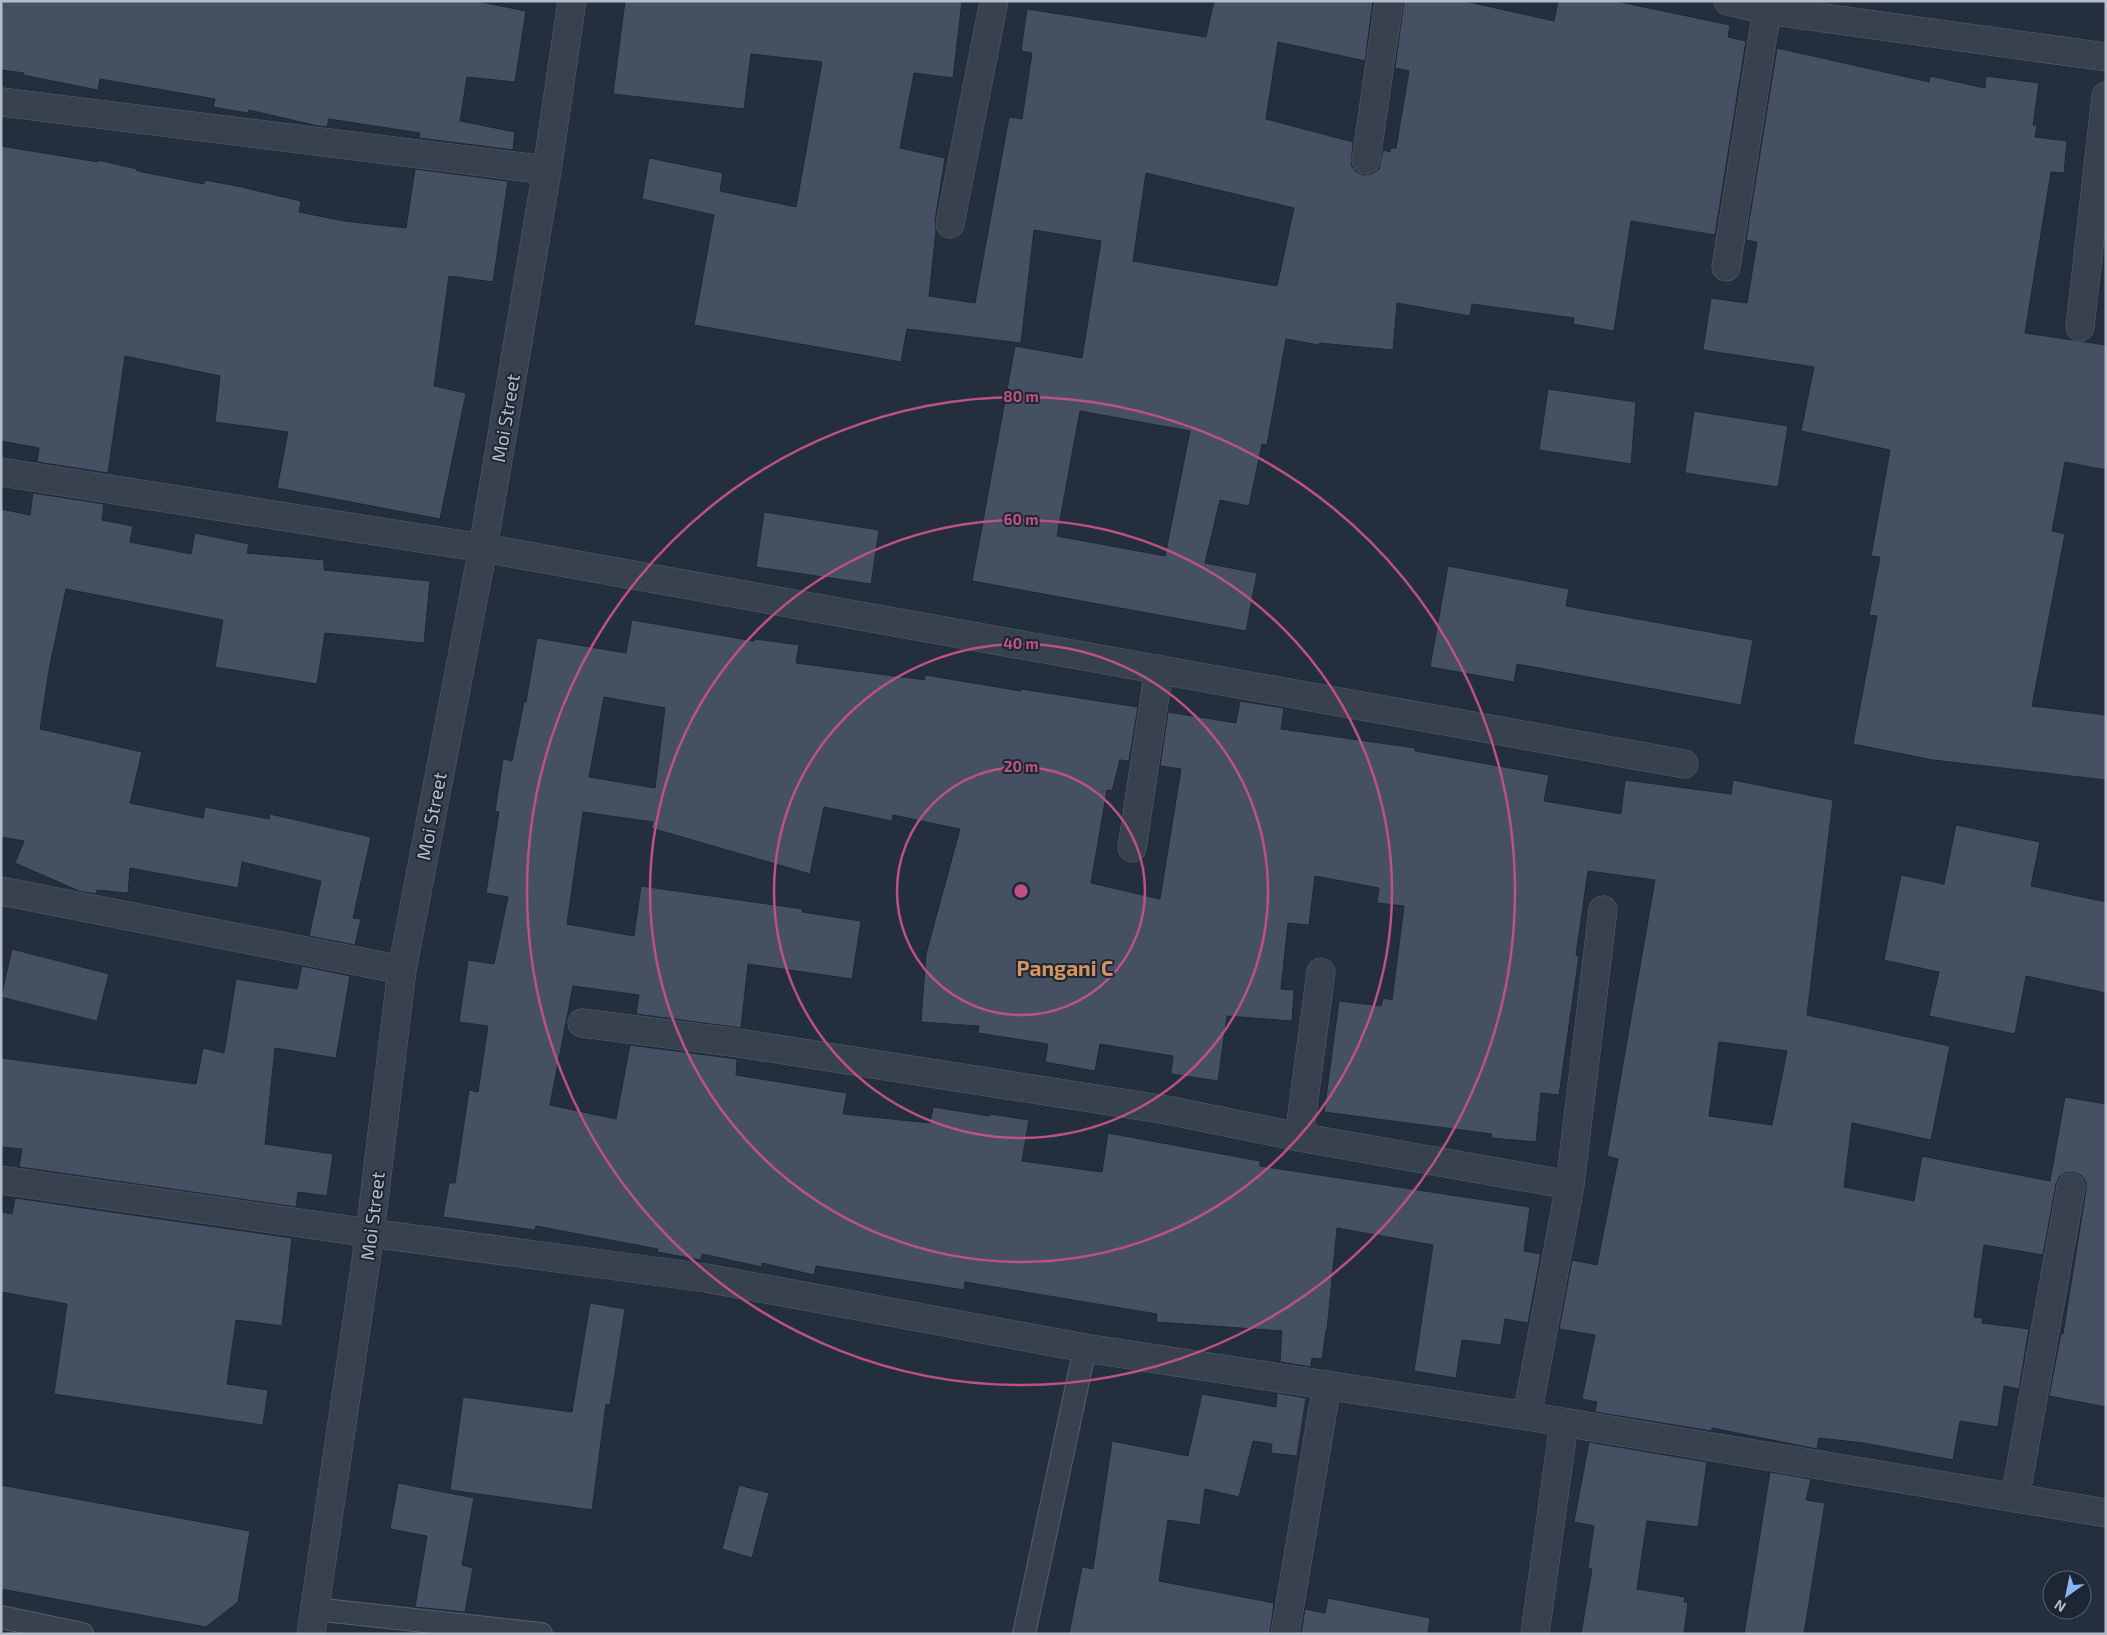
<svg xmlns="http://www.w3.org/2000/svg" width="2107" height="1635" viewBox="0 0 2107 1635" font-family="'Exo 2',sans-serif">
  <rect width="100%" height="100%" fill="#242f3e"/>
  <path fill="#455162" stroke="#1f2835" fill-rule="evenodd" d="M 1,1 L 476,1 L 526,11 L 515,82 L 467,77 L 460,121 L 515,132 L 513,150 L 419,138 L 420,133 L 329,119 L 327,127 L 318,126 L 249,110 L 248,113 L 213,107 L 215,99 L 100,79 L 98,90 L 23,75 L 24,73 L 1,70 Z
    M 625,1 L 962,1 L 953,78 L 914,73 L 900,148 L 945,158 L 935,221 L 936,231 L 929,296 L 975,303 L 1009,117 L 1022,119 L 1032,53 L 1021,51 L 1027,9 L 1206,37 L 1214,1 L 1373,1 L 1365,61 L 1278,42 L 1266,119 L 1353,142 L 1351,165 L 1356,172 L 1364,175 L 1372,174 L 1379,169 L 1383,150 L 1390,152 L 1391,148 L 1396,148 L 1409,71 L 1395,68 L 1404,1 L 1464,1 L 1554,21 L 1558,1 L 1615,1 L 1730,25 L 1728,37 L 1746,41 L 1715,235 L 1631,221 L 1614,331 L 1573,324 L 1574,318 L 1472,304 L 1470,316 L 1397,303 L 1393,350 L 1320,343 L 1319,345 L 1286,339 L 1267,445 L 1262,444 L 1249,506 L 1220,500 L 1205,563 L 1257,573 L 1246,631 L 972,581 L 1015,346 L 1082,358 L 1101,241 L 1034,230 L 1021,343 L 907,329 L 901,362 L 694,325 L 714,215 L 642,199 L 649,158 L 723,173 L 720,191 L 796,207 L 822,62 L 751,54 L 744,109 L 613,94 ZM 1146,173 L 1294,208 L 1277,286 L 1133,261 ZM 1080,411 L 1190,431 L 1165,556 L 1057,536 Z
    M 1777,48 L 1929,82 L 1930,76 L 1985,88 L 1986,76 L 2039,83 L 2033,125 L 2037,125 L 2035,137 L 2067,141 L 2064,173 L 2051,172 L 2025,333 L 2106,345 L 2106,470 L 2065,462 L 2052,531 L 2065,534 L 2032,706 L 2106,715 L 2106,780 L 1933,760 L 1853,744 L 1877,616 L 1869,615 L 1880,557 L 1871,556 L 1890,450 L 1801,431 L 1814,367 L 1703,350 L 1711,298 L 1747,303 L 1757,242 L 1746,240 Z
    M 1,146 L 98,162 L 98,160 L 137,169 L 137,171 L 204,184 L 205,180 L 237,186 L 301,201 L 299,212 L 344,221 L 406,228 L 415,169 L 508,181 L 493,282 L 449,276 L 434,386 L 466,393 L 440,519 L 277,488 L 288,432 L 215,422 L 220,376 L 125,356 L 108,473 L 37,462 L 39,448 L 1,441 Z
    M 1548,389 L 1636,402 L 1631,464 L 1539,450 Z
    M 1694,411 L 1788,426 L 1778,487 L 1685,473 Z
    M 33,493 L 104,504 L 102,520 L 133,526 L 130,542 L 191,554 L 195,533 L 249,544 L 247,553 L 324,560 L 324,570 L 430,581 L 424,643 L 325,633 L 317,684 L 215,667 L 223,620 L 66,589 L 49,670 L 40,729 L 142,752 L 130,803 L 203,818 L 205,807 L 269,819 L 270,814 L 371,837 L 353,918 L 361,919 L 355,945 L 309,936 L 321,881 L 242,862 L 238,888 L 130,868 L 128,893 L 97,890 L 96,894 L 79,891 L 15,863 L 24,841 L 1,837 L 1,509 L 30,515 Z
    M 764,512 L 879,530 L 871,584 L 756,567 Z
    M 1448,566 L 1569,589 L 1566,606 L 1753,640 L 1741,705 L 1517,664 L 1514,682 L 1430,667 Z
    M 632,620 L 754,641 L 755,639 L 799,645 L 796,663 L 925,680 L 925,675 L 1021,691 L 1021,689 L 1138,707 L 1129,761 L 1120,760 L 1112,791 L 1107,790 L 1091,883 L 1160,899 L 1181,769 L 1160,766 L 1168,712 L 1236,723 L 1240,701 L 1284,708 L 1281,729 L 1415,748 L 1415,751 L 1549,775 L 1544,801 L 1621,814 L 1625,780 L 1731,794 L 1733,780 L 1833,800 L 1807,1015 L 1950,1046 L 1931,1140 L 1852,1123 L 1844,1187 L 1914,1201 L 1922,1156 L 2050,1181 L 2065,1097 L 2106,1104 L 2106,1407 L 2049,1396 L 2061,1333 L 2063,1334 L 2086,1190 L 2086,1182 L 2081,1175 L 2073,1172 L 2065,1173 L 2059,1177 L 2056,1184 L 2043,1255 L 1984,1245 L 1974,1317 L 1983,1318 L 1982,1323 L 2029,1329 L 2019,1389 L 2004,1386 L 1998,1427 L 1960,1421 L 1953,1460 L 1864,1443 L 1819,1438 L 1817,1449 L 1712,1428 L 1711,1431 L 1595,1412 L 1597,1402 L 1582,1399 L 1595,1335 L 1559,1329 L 1572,1260 L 1597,1265 L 1618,1159 L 1607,1156 L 1655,880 L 1588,871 L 1576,955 L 1579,956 L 1559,1095 L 1541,1093 L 1536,1142 L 1491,1138 L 1492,1134 L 1324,1112 L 1339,1001 L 1381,1006 L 1383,998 L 1392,1000 L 1404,906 L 1377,903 L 1379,888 L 1315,876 L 1309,925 L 1288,923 L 1281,989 L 1294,990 L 1292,1021 L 1227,1016 L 1218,1081 L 1171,1074 L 1173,1056 L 1100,1044 L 1095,1071 L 1045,1062 L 1048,1044 L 978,1033 L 979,1026 L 921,1022 L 926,954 L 960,829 L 893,815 L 892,821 L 824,807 L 810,874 L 651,828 L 653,822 L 583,812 L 567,924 L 634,936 L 641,886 L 803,909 L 802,912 L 861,921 L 852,979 L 748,964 L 741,1028 L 636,1014 L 639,995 L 573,986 L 550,1105 L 616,1119 L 630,1045 L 737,1059 L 736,1075 L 847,1093 L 843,1114 L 930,1123 L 933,1107 L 989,1116 L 990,1114 L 1029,1120 L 1022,1161 L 1102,1172 L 1108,1133 L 1260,1161 L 1260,1166 L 1530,1207 L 1524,1251 L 1541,1254 L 1528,1323 L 1505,1319 L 1501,1345 L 1462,1340 L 1456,1378 L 1414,1371 L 1433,1245 L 1337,1228 L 1327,1330 L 1326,1330 L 1322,1359 L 1312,1358 L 1311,1367 L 1280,1362 L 1282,1331 L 1156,1322 L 1157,1314 L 965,1282 L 964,1290 L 816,1266 L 814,1275 L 762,1263 L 762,1267 L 702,1254 L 701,1260 L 657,1252 L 658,1249 L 536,1226 L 535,1230 L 443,1217 L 449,1183 L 455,1183 L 469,1090 L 478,1092 L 488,1026 L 459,1022 L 468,960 L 494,964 L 508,897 L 486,893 L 499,812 L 495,811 L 503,759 L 512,761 L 524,702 L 526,702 L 537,638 L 626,653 ZM 604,697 L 665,708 L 655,788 L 589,777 ZM 1719,1042 L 1787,1051 L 1772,1125 L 1709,1116 Z
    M 1956,825 L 2040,842 L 2031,886 L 2106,902 L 2106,993 L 2026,976 L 2015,1034 L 1929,1016 L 1939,972 L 1884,960 L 1901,875 L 1944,884 Z
    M 12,949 L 109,974 L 97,1021 L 1,997 Z
    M 302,966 L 350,976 L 336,1058 L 275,1048 L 265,1144 L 333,1154 L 327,1196 L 298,1192 L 296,1207 L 19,1167 L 22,1149 L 1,1147 L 1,1058 L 196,1084 L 203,1048 L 224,1053 L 236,979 L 297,989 Z
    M 15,1198 L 292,1238 L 282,1326 L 236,1320 L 227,1384 L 268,1390 L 263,1425 L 54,1394 L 67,1304 L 1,1292 L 1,1212 L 12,1214 Z
    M 590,1303 L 625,1309 L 610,1405 L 606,1404 L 592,1510 L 450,1490 L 463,1397 L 572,1412 Z
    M 1277,1393 L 1306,1398 L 1297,1456 L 1271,1453 L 1272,1444 L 1253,1441 L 1239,1497 L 1205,1489 L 1200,1525 L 1168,1520 L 1159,1581 L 1274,1603 L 1270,1634 L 1069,1634 L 1082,1567 L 1093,1569 L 1112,1441 L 1188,1456 L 1202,1394 L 1276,1407 Z
    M 1589,1442 L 1707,1462 L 1698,1527 L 1647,1521 L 1637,1589 L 1685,1597 L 1684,1602 L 1688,1602 L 1684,1634 L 1581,1634 L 1592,1569 L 1588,1568 L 1594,1526 L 1574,1522 Z
    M 1770,1472 L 1811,1479 L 1806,1500 L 1825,1503 L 1804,1634 L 1744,1634 Z
    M 398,1483 L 474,1498 L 462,1565 L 473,1568 L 465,1612 L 415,1607 L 427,1536 L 390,1529 Z
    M 1,1485 L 250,1531 L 238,1602 L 206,1627 L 1,1589 Z
    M 739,1485 L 769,1493 L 752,1558 L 722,1549 Z
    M 1328,1598 L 1430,1618 L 1428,1634 L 1301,1634 L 1305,1609 L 1325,1613 Z"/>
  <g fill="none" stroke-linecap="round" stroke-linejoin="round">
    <g stroke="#565f6c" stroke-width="24">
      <path id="service" d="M 315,1609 L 541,1634
        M 1,1617 L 82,1634
        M 1024,1634 L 1085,1348"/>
    </g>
    <g stroke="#565f6c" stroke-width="29">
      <path id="minor" d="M 1728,1 L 1767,10 L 2106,57
        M 1,102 L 547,170
        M 1366,160 L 1389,1
        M 950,224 L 994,1
        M 1726,267 L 1767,10
        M 2080,327 L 2106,96
        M 1,472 L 483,548 L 1684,764
        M 1132,848 L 1159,669
        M 1,891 L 402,970
        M 582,1023 L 732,1042 L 1167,1110 L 1299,1137 L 1570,1185
        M 1299,1137 L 1321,972
        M 1,1180 L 370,1233 L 706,1278 L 1085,1348 L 1527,1416 L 2106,1513
        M 1527,1416 L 1570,1185 L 1603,910
        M 2015,1498 L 2071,1187
        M 311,1634 L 370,1233 L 402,970 L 483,548 L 547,170 L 572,1
        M 1285,1634 L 1327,1385
        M 1535,1634 L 1564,1423"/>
    </g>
    <use href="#service" stroke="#38414e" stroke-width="22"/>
    <use href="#minor" stroke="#38414e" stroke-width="28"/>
  </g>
  <g fill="none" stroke="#bd5182" stroke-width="2.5">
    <circle cx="1021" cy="891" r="124"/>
    <circle cx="1021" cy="891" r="247"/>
    <circle cx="1021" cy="891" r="371"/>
    <circle cx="1021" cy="891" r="494"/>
  </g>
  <g text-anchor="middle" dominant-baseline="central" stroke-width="4" stroke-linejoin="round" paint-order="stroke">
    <g font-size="19" fill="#b4bcc9" stroke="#1d2633">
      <text transform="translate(505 418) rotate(-80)">Moi Street</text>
      <text transform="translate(431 816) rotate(-79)">Moi Street</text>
      <text transform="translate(372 1216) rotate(-83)">Moi Street</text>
    </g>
    <g font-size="21" font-weight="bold" fill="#d59563" stroke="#1d2633">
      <text x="1065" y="967">Pangani C</text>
    </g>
  </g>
  <circle cx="1021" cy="891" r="8" fill="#bd5182" stroke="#1d2633" stroke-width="2.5"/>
  <g font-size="15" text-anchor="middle" font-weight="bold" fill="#bd5182" stroke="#1d2633" stroke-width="4" stroke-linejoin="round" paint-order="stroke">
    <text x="1021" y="402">80 m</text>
    <text x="1021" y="525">60 m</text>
    <text x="1021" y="649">40 m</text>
    <text x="1021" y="772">20 m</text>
  </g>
  <rect width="2107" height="1635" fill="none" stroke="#b4bcc9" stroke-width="5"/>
  <g transform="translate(2067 1595) rotate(213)"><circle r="24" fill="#1d2633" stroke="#59626f"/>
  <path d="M0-4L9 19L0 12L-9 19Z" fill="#8ab4f8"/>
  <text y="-8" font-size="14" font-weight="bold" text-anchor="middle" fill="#b4bcc9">N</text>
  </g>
</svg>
